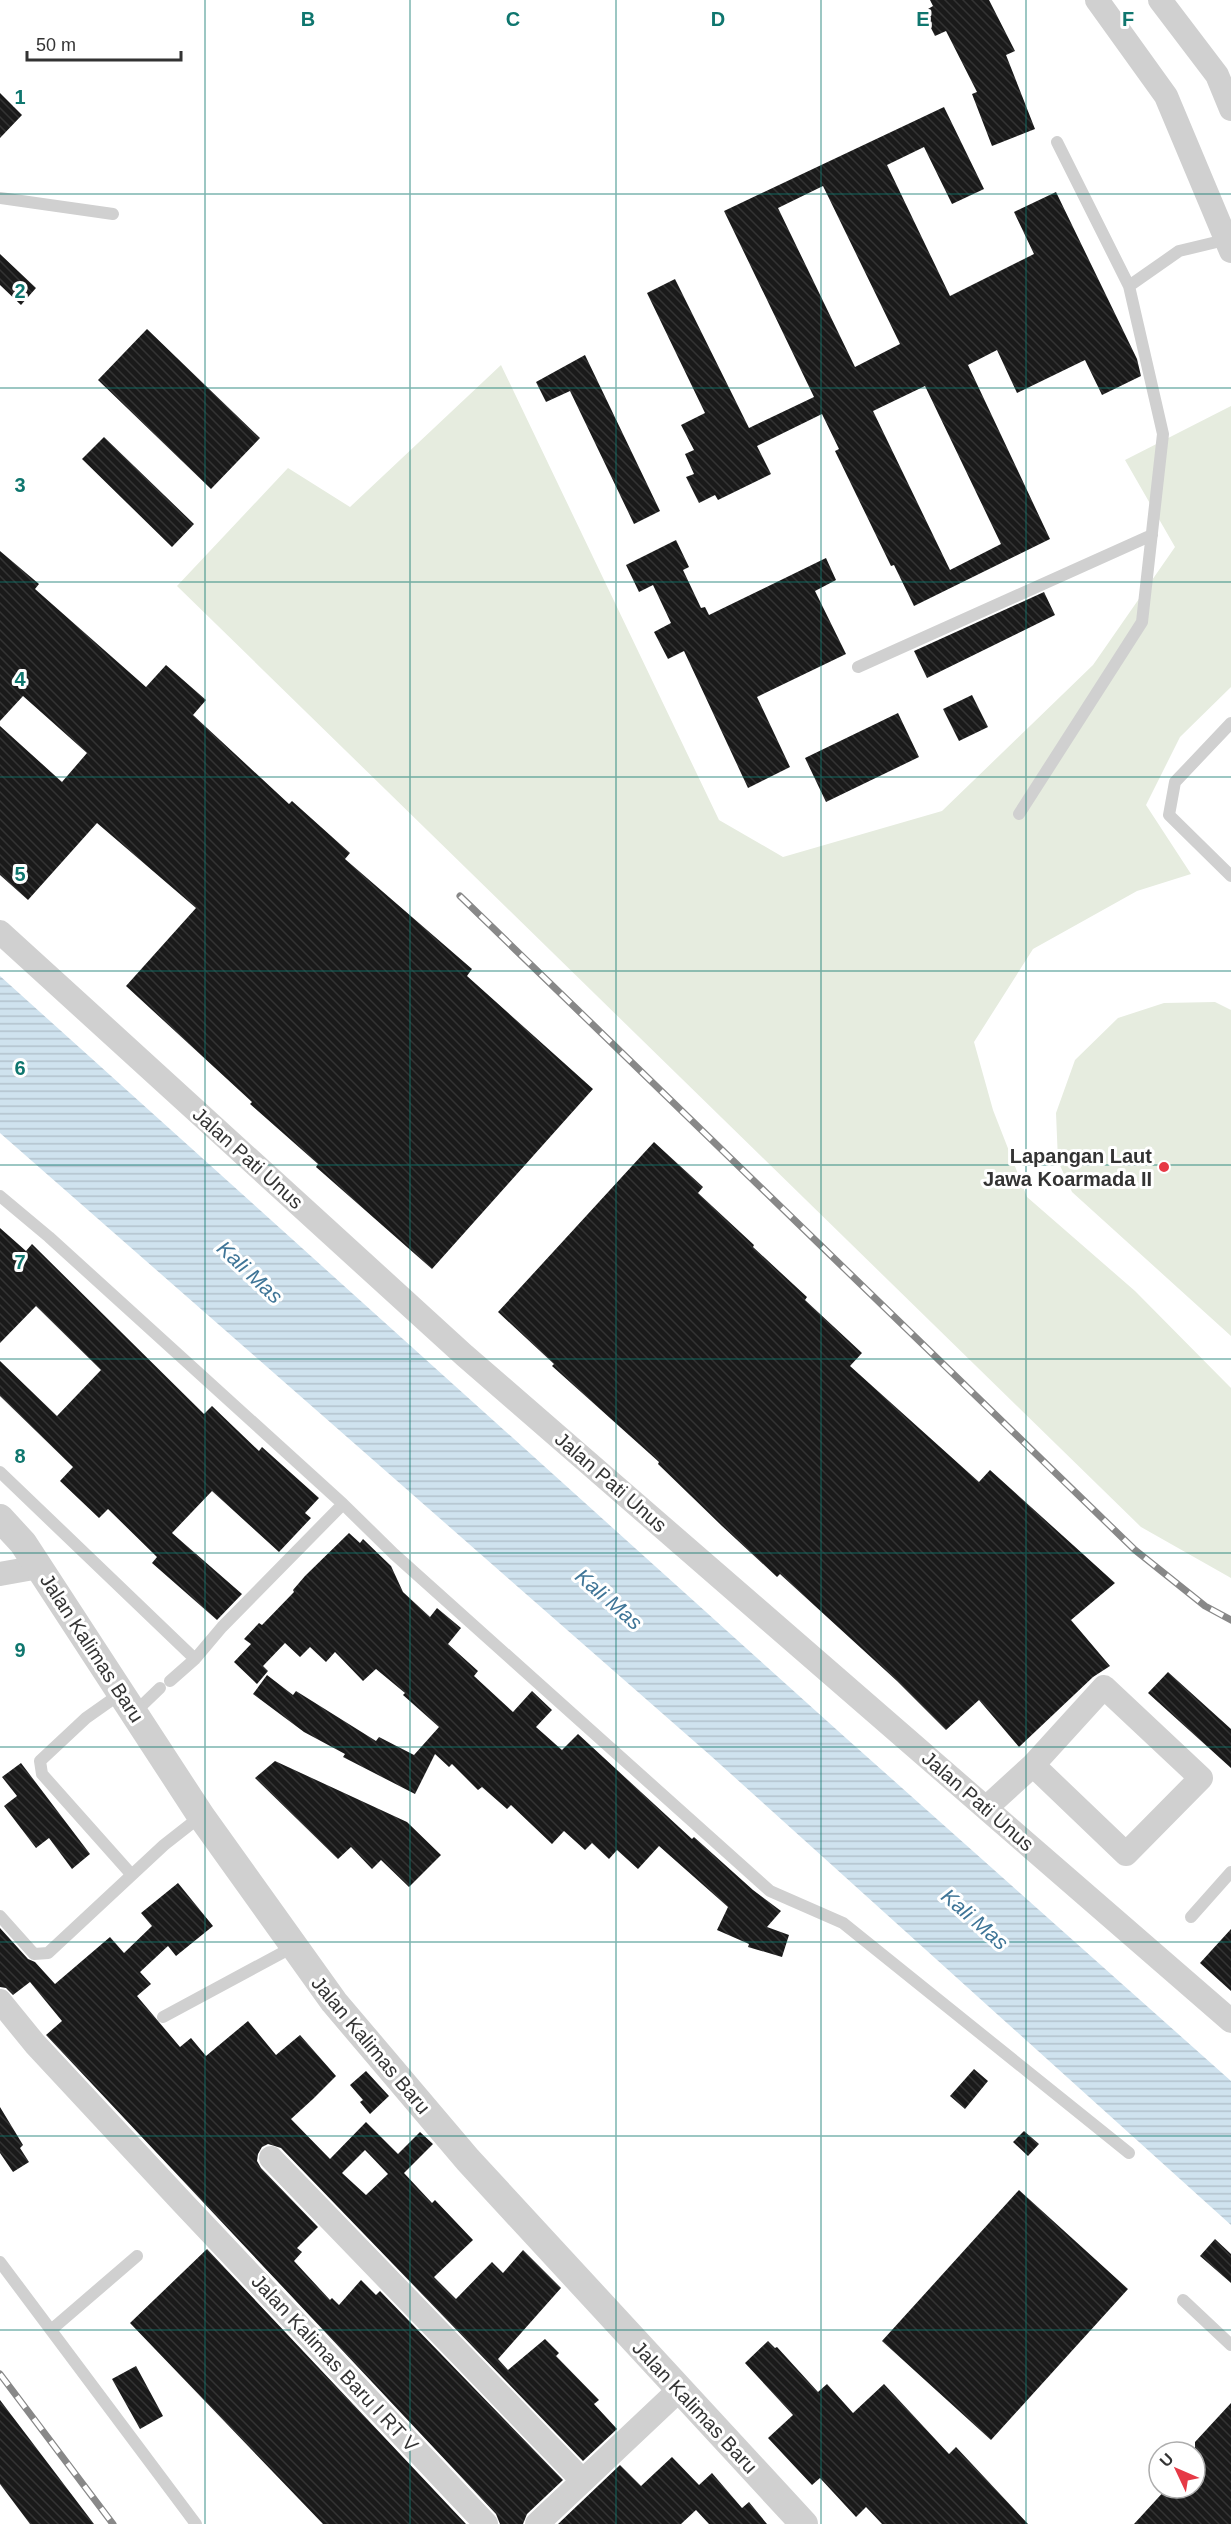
<svg xmlns="http://www.w3.org/2000/svg" width="1231" height="2524" viewBox="0 0 1231 2524" font-family="Arial,sans-serif">
  <defs>
    <pattern id="water-rules" width="6" height="5" patternUnits="userSpaceOnUse" patternTransform="scale(1.5)"><rect width="6" height="5" fill="#cfe2ee"/><path d="M0 2.5h6" fill="none" stroke="#b2c2cd"/></pattern>
    <pattern id="building-back-hatch" width="6" height="6" patternUnits="userSpaceOnUse" patternTransform="scale(1.5)"><rect width="6" height="6" fill="#1a1a1a"/><path d="M-1 5l2 2M0 0l6 6M5-1l2 2" fill="none" stroke="#333"/></pattern>
  </defs>
  <rect width="100%" height="100%" fill="#fff"/>
  <path fill="#e6ecdf" d="M 501,365 L 719,820 L 783,857 L 942,811 L 1093,665 L 1175,547 L 1125,460 L 1231,406 L 1231,687 L 1180,737 L 1146,805 L 1191,874 L 1137,891 L 1033,949 L 974,1042 L 993,1110 L 1027,1197 L 1135,1291 L 1231,1388 L 1231,1578 L 1141,1527 L 177,586 L 288,468 L 350,507 Z
    M 1215,1002 L 1231,1010 L 1231,1336 L 1072,1192 L 1058,1161 L 1056,1113 L 1075,1060 L 1118,1018 L 1164,1003 Z"/>
  <path fill="url(#water-rules)" d="M 0,976 L 847,1739 L 1231,2081 L 1231,2225 L 711,1756 L 0,1133 Z"/>
  <path fill="url(#building-back-hatch)" fill-rule="evenodd" d="M 930,0 L 989,0 L 1015,51 L 1006,55 L 1035,129 L 992,146 L 972,94 L 977,92 L 946,31 L 935,36 L 923,12 L 933,6 Z
    M 0,93 L 22,115 L 0,138 Z
    M 944,107 L 984,189 L 952,204 L 924,147 L 887,165 L 950,296 L 1034,254 L 1014,212 L 1056,192 L 1137,359 L 1141,376 L 1102,395 L 1085,360 L 1017,393 L 997,350 L 968,365 L 1050,539 L 914,606 L 894,565 L 891,566 L 835,451 L 839,449 L 822,414 L 757,446 L 771,474 L 718,500 L 715,495 L 699,503 L 686,477 L 694,474 L 685,454 L 694,450 L 681,425 L 705,413 L 647,293 L 675,279 L 749,428 L 814,397 L 724,211 ZM 823,186 L 900,344 L 855,367 L 778,208 ZM 925,386 L 1001,544 L 950,570 L 873,411 Z
    M 0,254 L 36,288 L 21,305 L 0,285 Z
    M 147,329 L 260,438 L 211,489 L 98,380 Z
    M 585,355 L 660,511 L 634,524 L 570,391 L 546,402 L 536,382 Z
    M 104,437 L 194,524 L 172,547 L 82,459 Z
    M 676,540 L 689,567 L 683,570 L 701,608 L 705,607 L 709,615 L 826,558 L 836,580 L 815,591 L 846,654 L 757,697 L 790,767 L 748,788 L 684,651 L 668,659 L 654,632 L 671,623 L 653,585 L 639,592 L 626,565 Z
    M 0,551 L 39,584 L 35,589 L 146,687 L 166,665 L 206,700 L 193,715 L 289,804 L 292,801 L 350,853 L 345,859 L 472,969 L 467,976 L 593,1089 L 432,1269 L 316,1167 L 318,1164 L 250,1104 L 252,1102 L 126,986 L 196,908 L 97,823 L 28,900 L 0,875 L 0,726 L 62,782 L 87,753 L 23,696 L 0,721 Z
    M 1044,592 L 1055,615 L 927,678 L 914,651 Z
    M 972,695 L 988,727 L 959,741 L 943,709 Z
    M 898,713 L 919,757 L 826,802 L 805,758 Z
    M 654,1142 L 703,1187 L 698,1193 L 754,1245 L 753,1247 L 807,1297 L 805,1300 L 862,1353 L 850,1366 L 979,1482 L 990,1470 L 1115,1583 L 1071,1620 L 1110,1666 L 1093,1677 L 1019,1747 L 979,1700 L 946,1730 L 897,1681 L 780,1574 L 777,1577 L 722,1526 L 658,1464 L 659,1462 L 552,1366 L 554,1364 L 498,1312 Z
    M 0,1228 L 26,1251 L 32,1244 L 204,1414 L 212,1406 L 259,1451 L 262,1447 L 319,1498 L 305,1513 L 311,1518 L 279,1552 L 212,1491 L 172,1533 L 242,1594 L 217,1620 L 152,1563 L 157,1557 L 108,1509 L 99,1518 L 60,1481 L 73,1467 L 0,1396 L 0,1361 L 57,1416 L 101,1370 L 36,1306 L 0,1343 Z
    M 349,1533 L 360,1543 L 363,1539 L 391,1566 L 403,1592 L 430,1617 L 437,1608 L 461,1628 L 448,1644 L 478,1671 L 474,1676 L 513,1712 L 532,1691 L 552,1710 L 536,1727 L 562,1750 L 578,1734 L 692,1839 L 694,1837 L 753,1890 L 781,1911 L 767,1927 L 789,1935 L 782,1957 L 748,1947 L 749,1944 L 717,1930 L 728,1907 L 659,1846 L 638,1869 L 617,1850 L 609,1859 L 592,1843 L 585,1850 L 564,1831 L 552,1844 L 511,1805 L 507,1809 L 482,1787 L 478,1790 L 452,1764 L 449,1767 L 435,1754 L 415,1794 L 343,1757 L 345,1754 L 304,1732 L 253,1694 L 267,1675 L 293,1695 L 296,1691 L 376,1741 L 379,1737 L 414,1755 L 439,1727 L 403,1695 L 405,1693 L 376,1669 L 363,1681 L 335,1652 L 326,1662 L 310,1647 L 300,1657 L 285,1643 L 263,1666 L 268,1671 L 257,1684 L 234,1662 L 251,1644 L 244,1639 L 259,1623 L 262,1625 L 294,1592 L 293,1590 L 305,1576 Z
    M 1168,1672 L 1231,1729 L 1231,1768 L 1148,1693 Z
    M 275,1761 L 407,1822 L 441,1855 L 409,1887 L 381,1860 L 372,1869 L 351,1847 L 338,1859 L 255,1778 Z
    M 21,1763 L 90,1854 L 72,1869 L 49,1838 L 36,1848 L 4,1806 L 17,1796 L 2,1777 Z
    M 178,1883 L 213,1926 L 176,1956 L 168,1946 L 140,1972 L 151,1984 L 137,1996 L 180,2047 L 191,2038 L 206,2056 L 248,2021 L 276,2055 L 300,2035 L 336,2076 L 313,2099 L 291,2119 L 330,2159 L 366,2122 L 398,2154 L 420,2132 L 433,2144 L 404,2173 L 432,2203 L 435,2200 L 473,2240 L 434,2277 L 456,2299 L 492,2262 L 503,2273 L 523,2250 L 561,2288 L 498,2359 L 508,2370 L 545,2339 L 559,2353 L 556,2356 L 599,2400 L 594,2404 L 617,2429 L 583,2461 L 281,2148 L 268,2144 L 262,2147 L 258,2154 L 257,2161 L 261,2168 L 318,2227 L 297,2248 L 302,2252 L 294,2261 L 330,2300 L 332,2298 L 339,2305 L 361,2280 L 376,2295 L 380,2291 L 563,2480 L 527,2514 L 523,2524 L 500,2524 L 496,2514 L 46,2035 L 62,2021 L 30,1982 L 13,1995 L 6,1988 L 0,1987 L 0,1928 L 28,1959 L 35,1962 L 55,1984 L 110,1937 L 124,1953 L 152,1926 L 141,1913 ZM 365,2150 L 388,2174 L 366,2195 L 342,2173 Z
    M 1231,1929 L 1231,1991 L 1200,1963 Z
    M 974,2069 L 988,2081 L 965,2109 L 950,2096 Z
    M 366,2071 L 389,2096 L 370,2114 L 360,2102 L 363,2100 L 350,2085 Z
    M 0,2107 L 23,2145 L 20,2148 L 29,2162 L 13,2172 L 0,2153 Z
    M 1024,2131 L 1039,2144 L 1028,2156 L 1013,2142 Z
    M 1019,2190 L 1128,2289 L 991,2440 L 882,2341 Z
    M 1215,2239 L 1231,2254 L 1231,2283 L 1200,2256 Z
    M 207,2249 L 466,2524 L 323,2524 L 130,2323 Z
    M 768,2341 L 775,2348 L 777,2347 L 818,2392 L 827,2384 L 853,2413 L 884,2384 L 949,2454 L 956,2447 L 1028,2524 L 882,2524 L 866,2507 L 856,2517 L 820,2478 L 812,2485 L 768,2438 L 793,2415 L 745,2363 Z
    M 136,2366 L 163,2416 L 140,2429 L 112,2379 Z
    M 0,2400 L 94,2524 L 30,2524 L 0,2484 Z
    M 1231,2403 L 1231,2524 L 1134,2524 L 1167,2488 L 1195,2488 L 1195,2442 Z
    M 672,2457 L 699,2485 L 712,2473 L 742,2508 L 749,2502 L 767,2524 L 709,2524 L 696,2510 L 681,2524 L 558,2524 L 620,2465 L 641,2486 Z"/>
  <g fill="none" stroke-linecap="round" stroke-linejoin="round">
    <path stroke="#d0d0d0" stroke-width="12" d="M 0,198 L 113,214
      M 1129,286 L 1179,251 L 1229,239
      M 858,667 L 1152,535
      M 1231,723 L 1175,782 L 1169,815 L 1231,876
      M 1019,814 L 1142,622 L 1163,434 L 1129,286 L 1057,142
      M 0,1196 L 49,1237 L 343,1504 L 394,1554 L 770,1891 L 843,1923 L 1129,2153
      M 0,1472 L 195,1659
      M 170,1681 L 195,1659 L 222,1627 L 343,1504
      M 120,1694 L 86,1718 L 40,1761 L 42,1774 L 131,1874
      M 133,1714 L 160,1688
      M 0,1916 L 34,1954 L 48,1953 L 164,1845 L 201,1816
      M 1191,1917 L 1231,1872
      M 163,2017 L 293,1947
      M 0,2262 L 196,2524
      M 1183,2300 L 1231,2345
      M 51,2330 L 137,2256"/>
    <path stroke="#d0d0d0" stroke-width="24" d="M 1097,0 L 1166,96 L 1231,251
      M 1160,0 L 1217,75 L 1231,109
      M 0,932 L 464,1355 L 1231,2021
      M 0,1574 L 39,1567
      M 986,1808 L 1033,1765 L 1104,1687 L 1201,1778 L 1126,1854 L 1033,1765
      M 0,2001 L 35,2044 L 183,2203 L 486,2524
      M 271,2158 L 582,2480
      M 537,2524 L 679,2390"/>
    <path stroke="#d0d0d0" stroke-width="28" d="M 0,1518 L 23,1543 L 201,1816 L 334,2002 L 468,2160 L 804,2524"/>
    <g stroke="#888" stroke-width="7">
      <path id="rail" d="M 460,896 L 1135,1550 L 1205,1606 L 1231,1620
        M 0,2374 L 113,2524"/>
    </g>
    <use href="#rail" stroke="#fff" stroke-width="4.5" stroke-dasharray="14" stroke-linecap="butt"/>
  </g>
  <path fill="none" stroke="#0f766e" stroke-width="1.5" stroke-opacity="0.55" d="M 205,0 L 205,2524M 410,0 L 410,2524M 616,0 L 616,2524M 821,0 L 821,2524M 1026,0 L 1026,2524M 0,194 L 1231,194M 0,388 L 1231,388M 0,582 L 1231,582M 0,777 L 1231,777M 0,971 L 1231,971M 0,1165 L 1231,1165M 0,1359 L 1231,1359M 0,1553 L 1231,1553M 0,1747 L 1231,1747M 0,1942 L 1231,1942M 0,2136 L 1231,2136M 0,2330 L 1231,2330"/>
  <circle fill="#e63946" stroke="#fff" stroke-width="2" cx="1164" cy="1167" r="6"/>
  <g text-anchor="middle" dominant-baseline="central" stroke-width="6" stroke-linejoin="round" paint-order="stroke">
    <g font-size="20" font-weight="bold" fill="#333" stroke="#fff" text-anchor="end">
      <text x="1152" y="1156">Lapangan Laut<tspan x="1152" dy="23">Jawa Koarmada II</tspan></text>
    </g>
    <g font-size="20" fill="#333" stroke="#fff">
      <text transform="translate(248 1158) rotate(42)">Jalan Pati Unus</text>
      <text transform="translate(611 1482) rotate(41)">Jalan Pati Unus</text>
      <text transform="translate(92 1648) rotate(57)">Jalan Kalimas Baru</text>
      <text transform="translate(978 1801) rotate(41)">Jalan Pati Unus</text>
      <text transform="translate(371 2045) rotate(50)">Jalan Kalimas Baru</text>
      <text transform="translate(335 2363) rotate(47)">Jalan Kalimas Baru I RT V</text>
      <text transform="translate(695 2407) rotate(47)">Jalan Kalimas Baru</text>
    </g>
    <g font-size="21" font-style="italic" fill="#3f7597" stroke="#fff">
      <text transform="translate(250 1272) rotate(43)">Kali Mas</text>
      <text transform="translate(609 1599) rotate(41)">Kali Mas</text>
      <text transform="translate(975 1919) rotate(41)">Kali Mas</text>
    </g>
  </g>
  <g font-size="20" text-anchor="middle" font-weight="bold" fill="#0f766e" stroke="#fff" stroke-width="6" stroke-linejoin="round" paint-order="stroke">
    <text x="308" y="26">B</text>
    <text x="513" y="26">C</text>
    <text x="718" y="26">D</text>
    <text x="923" y="26">E</text>
    <text x="1128" y="26">F</text>
    <text x="20" y="104">1</text>
    <text x="20" y="298">2</text>
    <text x="20" y="492">3</text>
    <text x="20" y="686">4</text>
    <text x="20" y="881">5</text>
    <text x="20" y="1075">6</text>
    <text x="20" y="1269">7</text>
    <text x="20" y="1463">8</text>
    <text x="20" y="1657">9</text>
  </g>
  <g transform="translate(1177 2470) rotate(314)"><circle r="28" fill="#ffffff" stroke="#adadad" stroke-width="1.5"/>
  <path d="M0-4.5L10 22L0 15L-10 22Z" fill="#e63946"/>
  <text y="-9" font-size="16" font-weight="bold" text-anchor="middle" fill="#333333">U</text>
  </g>
  <path d="M27 51v9h154v-9" fill="none" stroke="#333333" stroke-width="3"/>
  <text x="36" y="51" font-size="18" fill="#333333" stroke="#ffffff" stroke-width="4.5" paint-order="stroke">50 m</text>
</svg>
